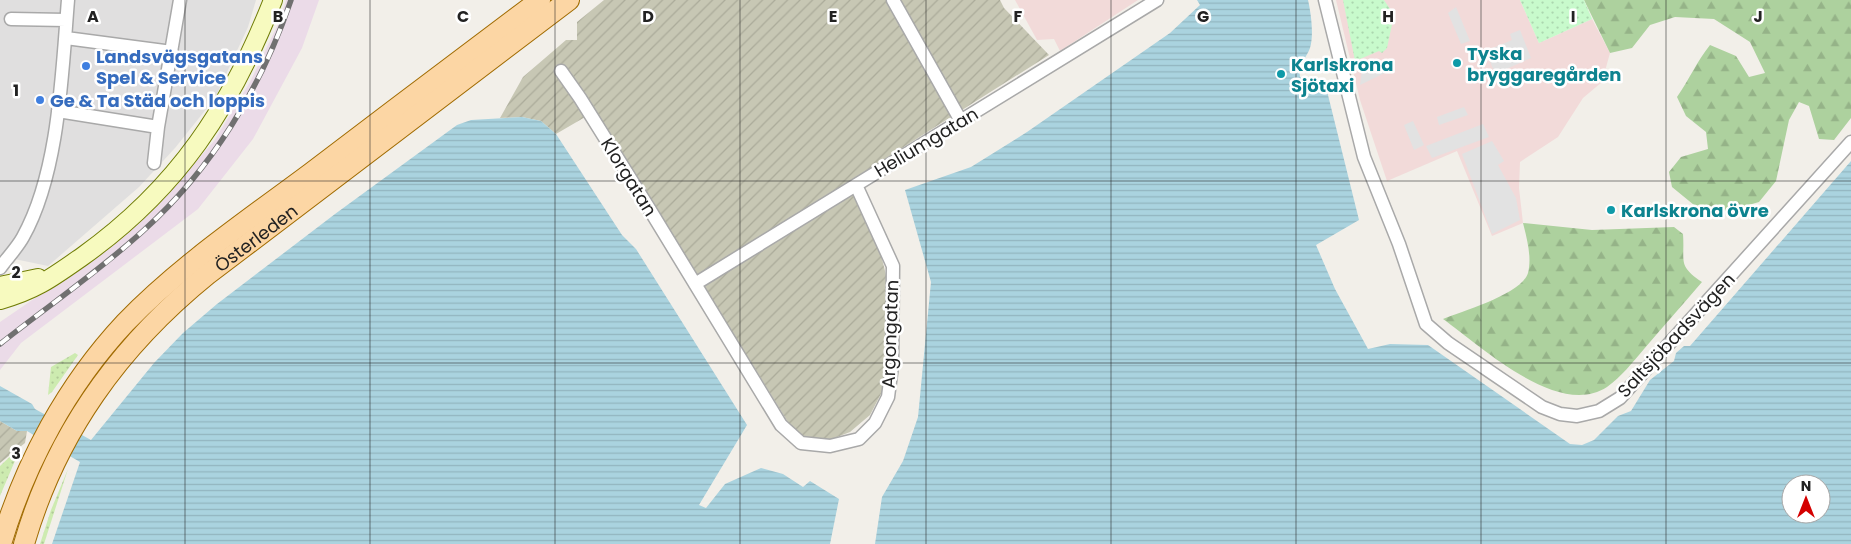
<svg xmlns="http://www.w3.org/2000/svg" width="1851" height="544" viewBox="0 0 1851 544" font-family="Poppins,sans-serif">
  <defs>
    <pattern id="construction-furrows" width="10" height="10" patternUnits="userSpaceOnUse" patternTransform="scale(1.25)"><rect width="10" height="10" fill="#c7c7b4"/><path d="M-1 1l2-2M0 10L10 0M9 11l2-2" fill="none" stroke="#abab9a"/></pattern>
    <pattern id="grass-dots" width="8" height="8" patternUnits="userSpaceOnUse" patternTransform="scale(1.25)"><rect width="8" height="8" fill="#cdebb0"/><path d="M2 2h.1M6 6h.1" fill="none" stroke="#b0c997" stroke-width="1.8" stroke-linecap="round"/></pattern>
    <pattern id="forest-firs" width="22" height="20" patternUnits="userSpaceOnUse" patternTransform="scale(1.25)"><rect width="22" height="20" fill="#add19e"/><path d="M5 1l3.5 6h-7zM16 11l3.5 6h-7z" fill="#95b388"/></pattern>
    <pattern id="park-dots" width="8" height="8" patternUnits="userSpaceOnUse" patternTransform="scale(1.25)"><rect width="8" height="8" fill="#c8facc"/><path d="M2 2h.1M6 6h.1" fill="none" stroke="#acd6af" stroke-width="1.8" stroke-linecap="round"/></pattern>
    <pattern id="water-rules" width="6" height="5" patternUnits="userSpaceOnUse" patternTransform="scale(1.25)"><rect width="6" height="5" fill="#aad3df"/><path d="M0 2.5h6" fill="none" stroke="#92b5bf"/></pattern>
  </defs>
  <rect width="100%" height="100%" fill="#f2efe9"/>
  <path fill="#e0dfdf" d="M 0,0 L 256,0 L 248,27 L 215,98 L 175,148 L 139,187 L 48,266 L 0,256 Z"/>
  <path fill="#f2dad9" d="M 1015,0 L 1138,0 L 1060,51 L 1054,39 L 1037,40 Z
    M 1336,0 L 1520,0 L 1539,43 L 1592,19 L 1610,53 L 1602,82 L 1583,98 L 1558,137 L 1520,162 L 1519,188 L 1523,223 L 1492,236 L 1457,151 L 1387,181 L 1360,100 Z"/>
  <path fill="#ebdbe8" d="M 286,0 L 319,0 L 302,48 L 253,139 L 198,209 L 21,343 L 0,370 L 0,322 L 79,268 L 165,197 L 214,141 L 250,82 L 279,22 Z"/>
  <path fill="url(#construction-furrows)" d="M 604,0 L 1000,0 L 1004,8 L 1049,55 L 861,174 L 886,275 L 884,388 L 870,415 L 850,432 L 827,441 L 796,435 L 690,264 L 592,113 L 556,134 L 541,121 L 522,117 L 500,118 L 523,77 L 566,40 L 577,40 L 577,22 Z
    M 0,421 L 17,431 L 27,431 L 25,443 L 0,463 Z"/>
  <path fill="url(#grass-dots)" d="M 75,353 L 78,355 L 52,392 L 48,395 L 51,367 Z
    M 19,448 L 20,449 L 0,496 L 0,466 Z
    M 68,469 L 44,544 L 40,544 L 51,510 Z"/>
  <path fill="url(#forest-firs)" d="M 1584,0 L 1851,0 L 1851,118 L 1834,140 L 1819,139 L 1809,106 L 1799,102 L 1789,120 L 1776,181 L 1759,202 L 1728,211 L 1694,205 L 1672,187 L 1669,172 L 1681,157 L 1708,149 L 1706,132 L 1686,116 L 1677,97 C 1689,80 1697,61 1710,45 L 1736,56 L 1749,77 L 1765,73 L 1750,42 L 1714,19 L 1675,17 L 1650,25 L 1632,48 L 1610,53 Z
    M 1523,223 L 1592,230 L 1674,227 L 1683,234 C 1685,262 1677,265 1702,282 C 1683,304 1663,327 1644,349 C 1633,362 1621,377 1607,387 C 1558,419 1481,346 1443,319 C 1463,311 1522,294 1528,273 C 1532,257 1527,239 1523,223 Z"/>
  <path fill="url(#park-dots)" d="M 1343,0 L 1384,0 L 1394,15 L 1387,48 L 1382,53 L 1379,51 L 1355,61 Z
    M 1520,0 L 1584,0 L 1592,19 L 1539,43 Z"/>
  <path fill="#e2e2e2" d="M 1456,7 L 1470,41 L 1461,44 L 1448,13 Z
    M 1520,30 L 1531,58 L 1495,74 L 1486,51 L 1512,40 L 1510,34 Z
    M 1391,59 L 1391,70 L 1360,85 L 1362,71 Z
    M 1464,107 L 1468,115 L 1439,125 L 1437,117 Z
    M 1413,121 L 1424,145 L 1414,150 L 1404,125 Z
    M 1483,124 L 1489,137 L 1432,158 L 1426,146 Z
    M 1492,141 L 1504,161 L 1498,165 L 1516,198 L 1520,220 L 1492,234 L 1462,154 Z"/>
  <path fill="url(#water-rules)" fill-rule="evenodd" d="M 1197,0 L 1308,0 C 1311,13 1314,35 1310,48 C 1306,59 1298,64 1300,77 L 1327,91 L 1359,220 L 1316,245 L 1335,289 L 1368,349 L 1390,344 L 1428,345 L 1570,444 L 1582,445 L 1594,440 L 1618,416 L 1631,411 L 1650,380 L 1674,361 L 1676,353 L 1684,346 L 1690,346 L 1851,161 L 1851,544 L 875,544 L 882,497 L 903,461 L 918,417 L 931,282 L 905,190 L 971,167 L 1027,132 L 1170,33 L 1200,5 ZM 1791,484 L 1821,484 L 1821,514 L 1791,514 Z
    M 522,117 L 541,121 L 556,134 L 622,235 L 636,249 L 747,425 L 699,505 L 706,508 L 725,484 L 761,468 L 783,474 L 803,487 L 810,481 L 839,499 L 830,544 L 52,544 L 80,462 L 27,431 L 17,431 L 0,421 L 0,386 L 32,404 L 35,409 L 91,440 L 154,363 L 183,333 L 217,304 L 335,214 L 457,125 L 471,120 Z"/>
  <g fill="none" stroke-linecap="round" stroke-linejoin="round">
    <g stroke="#a9a9a9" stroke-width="15">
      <path id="street" d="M 893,0 L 961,121
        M 1325,0 L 1364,157 L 1399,244 L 1426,324 L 1448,343 L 1542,407 L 1560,414 L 1577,416 L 1599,411 L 1620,398 L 1851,142
        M 11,19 L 66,20
        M 66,38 L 172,52
        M 561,71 L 580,98 L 650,210 L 781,425 L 801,443 L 830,446 L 859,439 L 875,423 L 888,397 L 892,366 L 893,266 L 856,185
        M 58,111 L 158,127
        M 154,163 L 158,127 L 180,0
        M 0,268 C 7,258 17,248 23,237 C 59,173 62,73 68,0
        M 695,284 L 1157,0"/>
    </g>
    <g stroke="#707d05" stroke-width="20">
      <path id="secondary" d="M 0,286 L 38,278
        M 0,300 C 36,290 53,277 83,256 C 178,188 231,107 273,0"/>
    </g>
    <g stroke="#a06b00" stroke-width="22">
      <g id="primary">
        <path d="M 1,544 C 25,463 67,385 125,323 C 180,266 248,220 311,173 C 387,115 464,57 540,0"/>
        <path id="s1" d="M 24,544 C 56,433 119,346 208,274 L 569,0"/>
      </g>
    </g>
    <use href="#street" stroke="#fff" stroke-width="12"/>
    <use href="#secondary" stroke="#f7fabf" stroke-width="18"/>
    <use href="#primary" stroke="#fcd6a4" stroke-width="20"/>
    <g stroke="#707070" stroke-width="5.5">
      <path id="rail" d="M 0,344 C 48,306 98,272 143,231 C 212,169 261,88 291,0"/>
    </g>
    <use href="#rail" stroke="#fff" stroke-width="4" stroke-dasharray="11" stroke-linecap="butt"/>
  </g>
  <path fill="none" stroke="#222" stroke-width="1" stroke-opacity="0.55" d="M 185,0 L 185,544M 370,0 L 370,544M 555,0 L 555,544M 740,0 L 740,544M 926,0 L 926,544M 1111,0 L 1111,544M 1296,0 L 1296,544M 1481,0 L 1481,544M 1666,0 L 1666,544M 0,181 L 1851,181M 0,363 L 1851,363"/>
  <g fill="#0f9aa8" stroke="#fff" stroke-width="2">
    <circle cx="1457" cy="63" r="5"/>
    <circle cx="1281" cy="74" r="5"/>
    <circle cx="1611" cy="210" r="5"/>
  </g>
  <g fill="#3f7fe0" stroke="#fff" stroke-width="2">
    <circle cx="86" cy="66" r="5"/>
    <circle cx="40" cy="100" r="5"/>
  </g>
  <g text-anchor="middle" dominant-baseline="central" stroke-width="5" stroke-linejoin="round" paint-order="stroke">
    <g font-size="18" font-weight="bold" fill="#0d838f" stroke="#fff" text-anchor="start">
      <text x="1467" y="53">Tyska<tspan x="1467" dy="21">bryggaregården</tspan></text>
      <text x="1291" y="64">Karlskrona<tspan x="1291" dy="21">Sjötaxi</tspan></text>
      <text x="1621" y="210">Karlskrona övre</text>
    </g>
    <g font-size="18" font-weight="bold" fill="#366cbe" stroke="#fff" text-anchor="start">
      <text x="96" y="56">Landsvägsgatans<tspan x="96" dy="21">Spel &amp; Service</tspan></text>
      <text x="50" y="100">Ge &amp; Ta Städ och loppis</text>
    </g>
    <g font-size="18" fill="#222" stroke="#fff">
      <text transform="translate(926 142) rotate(-31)">Heliumgatan</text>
      <text transform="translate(629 177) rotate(58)">Klorgatan</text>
      <text stroke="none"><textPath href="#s1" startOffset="392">Österleden</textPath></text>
      <text transform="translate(890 334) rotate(-88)">Argongatan</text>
      <text transform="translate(1676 335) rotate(-47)">Saltsjöbadsvägen</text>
    </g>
  </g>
  <g font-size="16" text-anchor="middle" font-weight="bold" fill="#222" stroke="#fff" stroke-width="5" stroke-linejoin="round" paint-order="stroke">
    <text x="93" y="22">A</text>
    <text x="278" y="22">B</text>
    <text x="463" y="22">C</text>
    <text x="648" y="22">D</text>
    <text x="833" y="22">E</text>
    <text x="1018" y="22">F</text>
    <text x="1203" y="22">G</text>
    <text x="1388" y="22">H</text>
    <text x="1573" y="22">I</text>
    <text x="1758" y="22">J</text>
    <text x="16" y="96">1</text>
    <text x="16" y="278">2</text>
    <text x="16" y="459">3</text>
  </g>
  <g transform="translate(1806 499)"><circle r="24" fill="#ffffff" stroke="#a7a7a7"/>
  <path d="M0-4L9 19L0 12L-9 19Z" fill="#d40000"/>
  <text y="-8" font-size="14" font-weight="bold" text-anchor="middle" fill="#222222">N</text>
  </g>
</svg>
